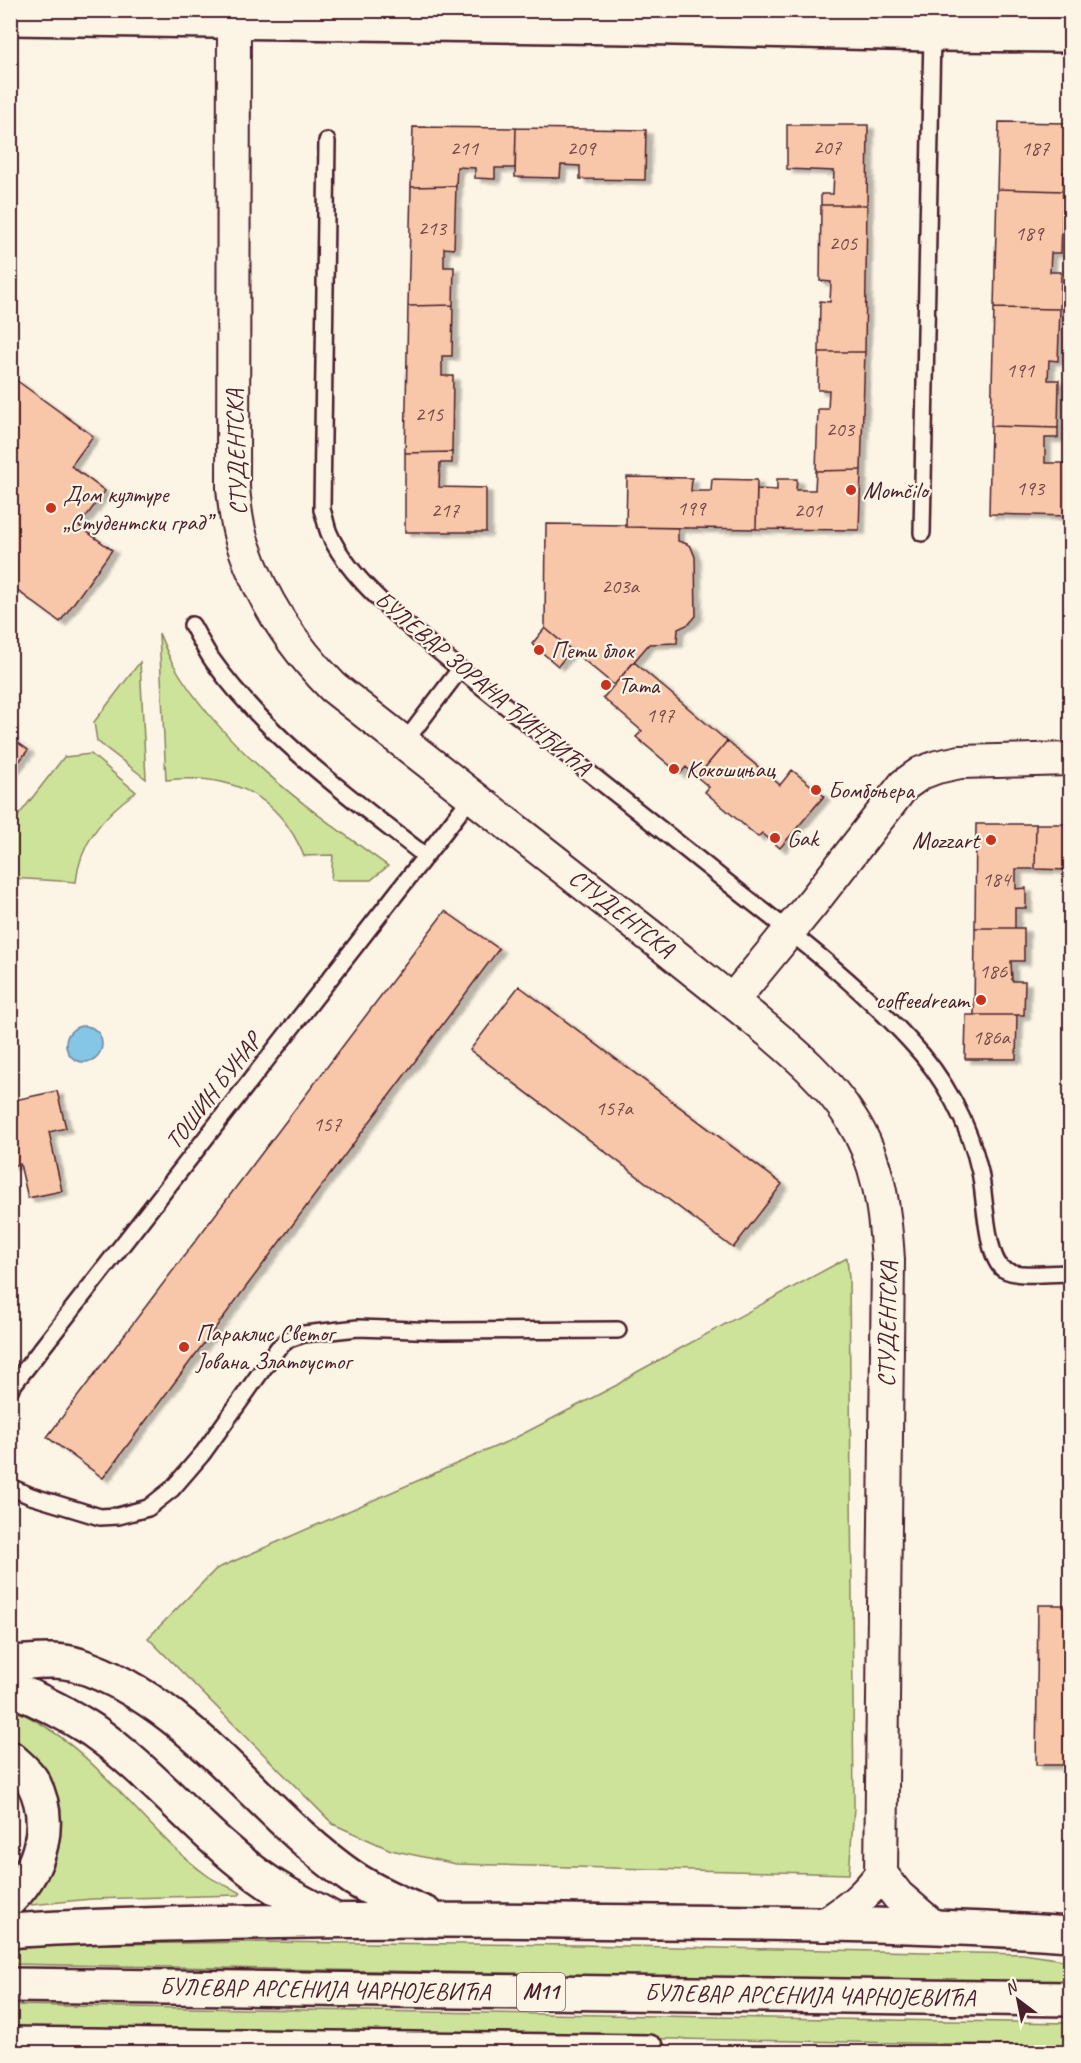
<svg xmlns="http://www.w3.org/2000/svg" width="1081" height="2063" viewBox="0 0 1081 2063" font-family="Caveat,sans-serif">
  <defs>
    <filter id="shadow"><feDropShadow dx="6" dy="4" stdDeviation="1.5" flood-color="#0004"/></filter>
  </defs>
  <rect width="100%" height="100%" fill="#fcf5e5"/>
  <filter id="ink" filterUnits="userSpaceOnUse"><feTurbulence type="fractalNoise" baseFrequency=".0167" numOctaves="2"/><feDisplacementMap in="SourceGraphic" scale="12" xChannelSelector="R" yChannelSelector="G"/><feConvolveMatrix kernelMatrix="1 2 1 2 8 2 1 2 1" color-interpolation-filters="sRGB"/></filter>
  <g filter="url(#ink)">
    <path fill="#cce399" stroke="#8b8162" stroke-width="1.5" d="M 159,633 C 163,642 167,653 172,662 C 222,749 309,809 388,866 L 371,880 L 331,880 L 333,855 L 304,856 C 278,794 231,773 166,780 Z
      M 140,662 L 146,779 L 97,741 L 94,722 Z
      M 91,754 L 136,792 C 104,814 80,842 76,882 L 11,878 L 11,825 L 64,757 Z
      M 847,1258 L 849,1278 L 854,1807 L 849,1874 L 456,1864 L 391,1850 L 333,1824 L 148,1638 L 216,1569 L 513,1439 L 617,1385 L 637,1372 Z
      M 10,1708 C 94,1742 138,1826 208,1876 C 218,1883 230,1887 241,1893 L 239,1895 L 91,1899 L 21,1906 L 28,1885 L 35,1768 L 11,1737 Z
      M 256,1942 L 579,1945 L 1023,1954 L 1070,1961 L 1070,1984 L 11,1964 L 11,1949 L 49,1945 Z
      M 10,2005 L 1070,2023 L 1070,2046 L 11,2027 Z"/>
    <path fill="#85c5e5" stroke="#6d839b" stroke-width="1.5" d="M66 1044a18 18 0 1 1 36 0a18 18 0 1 1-36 0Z"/>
    <path fill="#f8c6a8" stroke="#4a1f2b" stroke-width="1.5" filter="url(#shadow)" d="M 999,122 L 1070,123 L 1070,172 L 1063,172 L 1063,191 L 997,189 Z
      M 787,125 L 868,125 L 867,205 L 821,205 L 821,194 L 833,194 L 834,171 L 787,169 Z
      M 413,127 L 516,128 L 515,168 L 495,168 L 495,179 L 475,178 L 475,168 L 457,167 L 456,186 L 411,187 Z
      M 516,128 L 646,130 L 645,180 L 580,179 L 580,166 L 561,165 L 560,178 L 515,177 Z
      M 456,186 L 454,249 L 444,248 L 444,267 L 454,267 L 453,305 L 408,306 L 411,187 Z
      M 997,189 L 1063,191 L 1061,253 L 1051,253 L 1050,272 L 1061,272 L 1060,309 L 994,308 Z
      M 821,205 L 867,205 L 865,352 L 819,352 L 820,301 L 830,302 L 831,282 L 820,281 Z
      M 453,305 L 452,356 L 442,356 L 442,376 L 453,376 L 452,452 L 405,453 L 408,306 Z
      M 994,308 L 1060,309 L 1058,361 L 1049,360 L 1048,380 L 1059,380 L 1058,428 L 991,426 Z
      M 819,352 L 865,352 L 861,470 L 816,471 L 818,409 L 828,409 L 829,390 L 818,390 Z
      M 16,380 L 93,436 L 71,466 L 105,491 L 79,526 L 112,550 L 60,622 L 10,585 L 10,388 Z
      M 991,426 L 1058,428 L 1058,438 L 1045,438 L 1045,463 L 1070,463 L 1070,516 L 989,514 Z
      M 452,452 L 452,463 L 440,463 L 439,487 L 486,488 L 486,532 L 405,532 L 405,453 Z
      M 861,470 L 859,530 L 756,529 L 757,489 L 777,490 L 777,479 L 797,479 L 796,490 L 815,490 L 816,471 Z
      M 627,477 L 692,478 L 691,491 L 711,491 L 712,479 L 757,480 L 756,529 L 626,527 Z
      M 546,524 L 626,525 L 626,527 L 678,528 L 678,541 L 687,544 L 691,547 L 695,557 L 696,616 L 689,624 L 678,629 L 677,643 L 649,644 L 614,685 L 545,628 Z
      M 545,628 L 571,650 L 558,666 L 532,644 Z
      M 634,662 L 727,741 L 697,777 L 686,767 L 680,774 L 636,737 L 642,731 L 603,698 Z
      M 10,737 L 28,750 L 10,773 Z
      M 727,741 L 780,785 L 792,770 L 824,796 L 780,848 L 762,833 L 758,837 L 705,792 L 709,787 L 697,777 Z
      M 976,824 L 1036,824 L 1035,869 L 1016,869 L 1016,889 L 1026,888 L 1026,908 L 1015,908 L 1015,928 L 975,928 Z
      M 1036,824 L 1070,824 L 1070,870 L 1035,869 Z
      M 445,911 L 499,949 L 103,1478 L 47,1437 Z
      M 975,928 L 1024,928 L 1024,961 L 1011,961 L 1012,981 L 1025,981 L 1024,1015 L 974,1015 Z
      M 519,986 L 782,1184 L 733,1248 L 470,1050 Z
      M 966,1015 L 1017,1015 L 1016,1059 L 965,1059 Z
      M 57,1091 L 66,1128 L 49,1132 L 62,1191 L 28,1198 L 20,1164 L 10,1166 L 10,1101 Z
      M 1038,1605 L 1070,1605 L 1070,1765 L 1036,1765 Z"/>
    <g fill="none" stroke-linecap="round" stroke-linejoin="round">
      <g stroke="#4a1f2b" stroke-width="20">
        <path id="service" d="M 327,141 L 322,510 C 325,517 326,526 329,533 C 345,570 383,604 413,630 C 513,714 617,794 719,876 C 785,928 853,979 910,1041 C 944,1077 969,1123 980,1172 C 985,1194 986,1257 1003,1269 C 1018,1278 1053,1273 1070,1273
          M 922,533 L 932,34
          M 192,625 C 199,637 205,650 213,661 C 268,738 351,798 424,855
          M 404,743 L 460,669
          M 10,1389 L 473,795
          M 10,1487 L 31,1496 L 100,1517 L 118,1516 L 148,1508 L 172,1489 L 203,1453 L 278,1348 L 289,1339 L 304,1334 L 358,1328 L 442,1331 L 618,1330"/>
      </g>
      <g stroke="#4a1f2b" stroke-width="36">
        <path id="minor" d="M 234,22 L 233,488 C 235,508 237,528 244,547 C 262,600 294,648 333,687 C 444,775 557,862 668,950 C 699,975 730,999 760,1024 C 794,1052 827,1080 851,1118 C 879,1161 885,1210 888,1260 L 881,1874 L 898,1896 L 934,1927
          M 732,1001 L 813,902 L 904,785 L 921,773 L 937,767 L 960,762 L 1070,759
          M 824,1925 C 847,1910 866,1896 881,1874"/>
      </g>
      <g stroke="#4a1f2b" stroke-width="38">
        <path id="tertiary" d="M 10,18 L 630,27 L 932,34 L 1070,35"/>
      </g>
      <g stroke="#4a1f2b" stroke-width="38">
        <path id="trunk" d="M 10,1663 C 32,1662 58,1658 78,1665 C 192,1702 258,1813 353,1878 C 376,1893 401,1904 426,1914
          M 10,1688 C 39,1700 66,1713 92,1730 C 156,1775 204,1839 269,1883 C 289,1897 312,1907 333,1919
          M 10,1758 C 18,1765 28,1773 33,1782 C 54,1822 41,1868 10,1899
          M 10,1931 C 74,1926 138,1925 202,1923 C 323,1920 444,1919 564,1921 C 733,1923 902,1922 1070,1934
          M 10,1985 L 1070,1999
          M 10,2044 L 648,2052"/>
      </g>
      <use href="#service" stroke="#fcf5e5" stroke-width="15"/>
      <use href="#minor" stroke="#fcf5e5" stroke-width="32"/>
      <use href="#tertiary" stroke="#fcf5e5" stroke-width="33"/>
      <use href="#trunk" stroke="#fcf5e5" stroke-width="33"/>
    </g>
  </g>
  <g fill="#c8321e" stroke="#fcf5e5" stroke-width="2">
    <circle cx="851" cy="490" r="6"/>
    <circle cx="51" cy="508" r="6"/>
    <circle cx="539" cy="650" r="6"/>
    <circle cx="606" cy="685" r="6"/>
    <circle cx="674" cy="769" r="6"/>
    <circle cx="816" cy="790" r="6"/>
    <circle cx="775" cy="838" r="6"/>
    <circle cx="991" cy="840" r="6"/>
    <circle cx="981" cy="1000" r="6"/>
    <circle cx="184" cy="1347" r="6"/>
  </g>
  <g text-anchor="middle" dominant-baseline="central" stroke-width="4.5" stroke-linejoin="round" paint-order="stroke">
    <g font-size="21" fill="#76494a">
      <text x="827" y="147">207</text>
      <text x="464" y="148">211</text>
      <text x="581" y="148">209</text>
      <text x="1035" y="148">187</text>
      <text x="432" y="228">213</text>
      <text x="1029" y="233">189</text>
      <text x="843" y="243">205</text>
      <text x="1020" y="370">191</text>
      <text x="429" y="414">215</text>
      <text x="840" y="429">203</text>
      <text x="1030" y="488">193</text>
      <text x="691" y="508">199</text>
      <text x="445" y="510">217</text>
      <text x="808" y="510">201</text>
      <text x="620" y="586">203a</text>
      <text x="660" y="715">197</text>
      <text x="996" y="879">184</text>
      <text x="993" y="971">186</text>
      <text x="991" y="1037">186a</text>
      <text x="614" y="1108">157a</text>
      <text x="327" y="1124">157</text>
    </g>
    <rect fill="#fcf5e5" stroke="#7f5f63" stroke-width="1.5" x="517" y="1973" width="48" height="38" rx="4.5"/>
    <g font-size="22" font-weight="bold" fill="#4a1f2b">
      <text x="541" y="1992">M11</text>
    </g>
    <g font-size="24" fill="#4a1f2b" stroke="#fcf5e5">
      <text transform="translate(236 452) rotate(-92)">СТУДЕНТСКА</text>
      <text transform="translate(483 683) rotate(40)">БУЛЕВАР ЗОРАНА ЂИНЂИЋА</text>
      <text transform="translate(622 913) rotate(38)">СТУДЕНТСКА</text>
      <text transform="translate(213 1091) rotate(-52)">ТОШИН БУНАР</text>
      <text transform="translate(887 1324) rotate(-89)">СТУДЕНТСКА</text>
      <text transform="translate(325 1989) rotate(1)">БУЛЕВАР АРСЕНИЈА ЧАРНОЈЕВИЋА</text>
      <text transform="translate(810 1995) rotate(1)">БУЛЕВАР АРСЕНИЈА ЧАРНОЈЕВИЋА</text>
    </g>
    <g font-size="24" fill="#4a1f2b" stroke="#fcf5e5" text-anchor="start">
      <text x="863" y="490">Momčilo</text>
      <text x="63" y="494">Дом културе<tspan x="63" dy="28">„Студентски град”</tspan></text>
      <text x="551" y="650">Пети блок</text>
      <text x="618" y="685">Тата</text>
      <text x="686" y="769">Кокошињац</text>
      <text x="828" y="790">Бомбоњера</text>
      <text x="787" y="838">Gak</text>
      <text x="979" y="840" text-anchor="end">Mozzart</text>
      <text x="969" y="1000" text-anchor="end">coffeedream</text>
      <text x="196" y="1333">Параклис Светог<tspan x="196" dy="28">Јована Златоустог</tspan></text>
    </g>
  </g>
  <rect width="1081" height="2063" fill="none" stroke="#fcf5e5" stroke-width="36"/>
  <rect x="18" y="18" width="1045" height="2027" fill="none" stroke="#4a1f2b" stroke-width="2" filter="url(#ink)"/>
  <g transform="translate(1018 2000) rotate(328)" stroke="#fcf5e5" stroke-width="4.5" paint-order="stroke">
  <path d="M0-4.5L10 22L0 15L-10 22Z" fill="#4a1f2b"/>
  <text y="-9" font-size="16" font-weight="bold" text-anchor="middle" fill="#4a1f2b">N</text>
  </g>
</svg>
